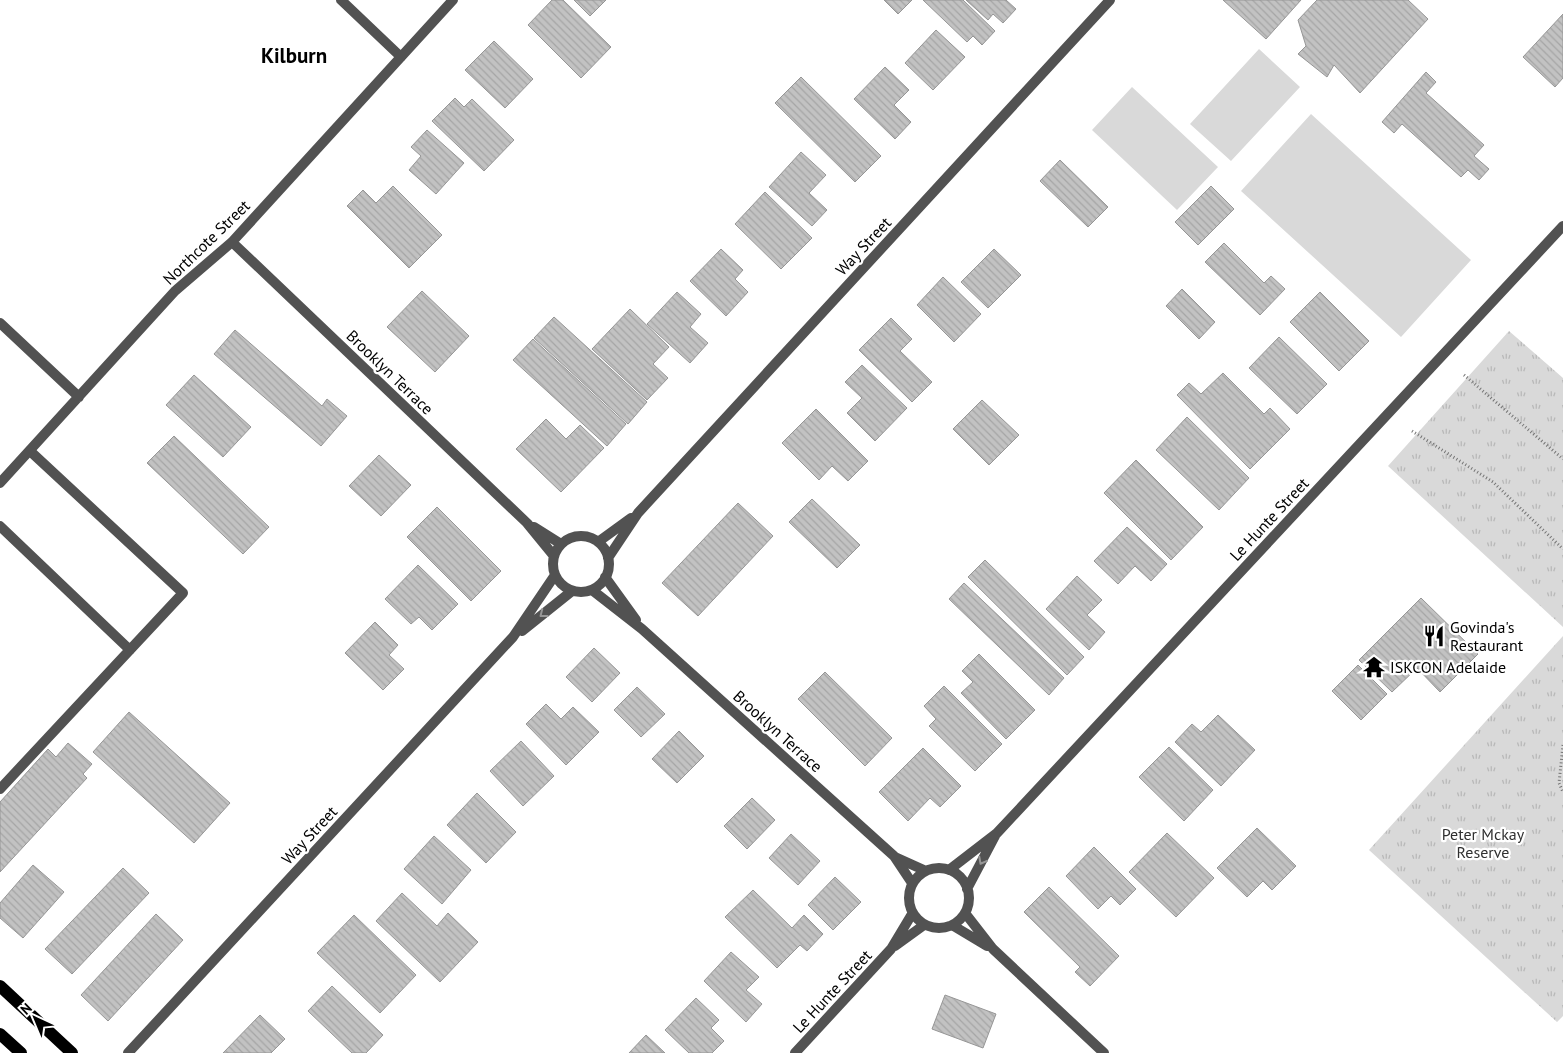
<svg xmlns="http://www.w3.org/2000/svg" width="1563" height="1053" viewBox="0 0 1563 1053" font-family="'PT Sans',sans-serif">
  <defs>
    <pattern id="park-tufts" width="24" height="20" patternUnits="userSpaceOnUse" patternTransform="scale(1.25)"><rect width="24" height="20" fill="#d9d9d9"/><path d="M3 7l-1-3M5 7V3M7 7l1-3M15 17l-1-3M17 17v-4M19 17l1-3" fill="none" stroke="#b8b8b8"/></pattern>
    <pattern id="building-back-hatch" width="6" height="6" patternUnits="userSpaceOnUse" patternTransform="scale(1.25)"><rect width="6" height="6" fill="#c2c2c2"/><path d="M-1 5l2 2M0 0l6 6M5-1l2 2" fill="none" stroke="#a5a5a5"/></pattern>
  </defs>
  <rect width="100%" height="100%" fill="#fff"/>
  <path fill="#d9d9d9" d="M 1259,49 L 1300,87 L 1231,161 L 1190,124 Z
    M 1132,87 L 1218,167 L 1177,210 L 1092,130 Z
    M 1311,114 L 1471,260 L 1401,337 L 1241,191 Z"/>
  <path fill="url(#park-tufts)" d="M 1509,331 L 1563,378 L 1563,627 L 1388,466 Z
    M 1563,636 L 1563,1016 L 1557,1022 L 1369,850 Z"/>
  <path fill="url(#building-back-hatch)" stroke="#969696" d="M 552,0 L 563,0 L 611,47 L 581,78 L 528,25 Z
    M 574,0 L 606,0 L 590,16 Z
    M 884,0 L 912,0 L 898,14 Z
    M 923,0 L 963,0 L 995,31 L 982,45 L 973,36 L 967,42 Z
    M 966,0 L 1006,0 L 1016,9 L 1003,23 L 993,14 L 988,20 Z
    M 1223,0 L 1301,0 L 1266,39 Z
    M 1317,0 L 1408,0 L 1428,19 L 1360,93 L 1334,65 L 1327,77 L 1298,54 L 1306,46 L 1298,20 Z
    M 1563,14 L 1563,78 L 1555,87 L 1523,57 Z
    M 936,30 L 965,57 L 933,90 L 905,63 Z
    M 494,41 L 533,79 L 505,108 L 465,70 Z
    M 885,67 L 909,90 L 894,105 L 911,122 L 895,139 L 854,99 Z
    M 1426,72 L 1436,82 L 1426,93 L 1484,145 L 1474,156 L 1489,169 L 1479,180 L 1468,170 L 1461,177 L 1402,124 L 1394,133 L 1382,122 Z
    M 801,77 L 881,156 L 855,182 L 775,103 Z
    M 455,98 L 464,107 L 472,99 L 514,140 L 484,171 L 432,121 Z
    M 427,130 L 464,163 L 436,194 L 409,170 L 421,156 L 411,147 Z
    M 801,152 L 826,175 L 809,193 L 827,210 L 812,226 L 769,187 Z
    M 1060,160 L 1108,207 L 1088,227 L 1040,181 Z
    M 393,186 L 442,235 L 409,268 L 347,206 L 363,190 L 376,203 Z
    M 1211,186 L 1234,209 L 1198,245 L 1175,222 Z
    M 765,192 L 812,238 L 781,269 L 735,224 Z
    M 1224,243 L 1264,283 L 1271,276 L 1285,289 L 1260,315 L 1205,262 Z
    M 721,249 L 743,270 L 735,279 L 748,292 L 726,316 L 690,281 Z
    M 994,249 L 1021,275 L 988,308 L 961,282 Z
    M 943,277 L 981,314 L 954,342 L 917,305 Z
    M 1182,289 L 1215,322 L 1199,339 L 1166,306 Z
    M 422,291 L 469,336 L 435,372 L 387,327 Z
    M 677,292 L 701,314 L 690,327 L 708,343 L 690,363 L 647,324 Z
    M 1320,292 L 1369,341 L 1339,371 L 1290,322 Z
    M 630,309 L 669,347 L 653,364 L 668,378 L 647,400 L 592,349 Z
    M 554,317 L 647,402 L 628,424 L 534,338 Z
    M 891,318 L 912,339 L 900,351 L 932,382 L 912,402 L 859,350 Z
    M 235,330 L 322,406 L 327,399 L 347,416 L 321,446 L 214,354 Z
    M 1279,337 L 1327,384 L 1297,414 L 1249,368 Z
    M 533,339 L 626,424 L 607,446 L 513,360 Z
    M 862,365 L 907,408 L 875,441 L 847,413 L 862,398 L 845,382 Z
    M 1223,373 L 1264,414 L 1270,408 L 1290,429 L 1250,469 L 1177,395 L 1189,383 L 1201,394 Z
    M 194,375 L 251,427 L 223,457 L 166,405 Z
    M 982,400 L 1019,435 L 989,465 L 953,429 Z
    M 816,409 L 868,461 L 848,481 L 832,466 L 819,480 L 782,443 Z
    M 1187,417 L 1249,478 L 1219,510 L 1156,450 Z
    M 546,419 L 566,439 L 580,425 L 604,448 L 561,492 L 516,449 Z
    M 174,436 L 269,527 L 243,554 L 147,463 Z
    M 379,455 L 411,485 L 381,516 L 349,486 Z
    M 1136,460 L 1203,527 L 1171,560 L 1104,493 Z
    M 812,499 L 860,545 L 837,568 L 789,522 Z
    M 738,503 L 773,536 L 698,616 L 662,583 Z
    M 437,507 L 501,571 L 471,601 L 407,537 Z
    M 1127,527 L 1167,564 L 1151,581 L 1135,566 L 1118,584 L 1094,561 Z
    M 985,560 L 1084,657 L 1067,675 L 968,577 Z
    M 418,565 L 458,604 L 432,630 L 419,617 L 411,624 L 385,599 Z
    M 1077,576 L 1102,600 L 1087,615 L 1105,632 L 1089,650 L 1046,609 Z
    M 964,583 L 1064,678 L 1049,695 L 949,599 Z
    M 1421,598 L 1478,654 L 1440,692 L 1417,668 L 1392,692 L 1359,660 Z
    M 375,622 L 398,645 L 389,655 L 404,669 L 383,690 L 345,653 Z
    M 594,648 L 620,673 L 592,702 L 566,677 Z
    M 979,654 L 1035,710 L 1006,739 L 961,693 L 973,682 L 962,671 Z
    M 1358,665 L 1387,694 L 1361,720 L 1332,691 Z
    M 825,672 L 892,738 L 865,766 L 798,699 Z
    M 944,686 L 1002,744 L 975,771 L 929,726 L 936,719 L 924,706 Z
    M 637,687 L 665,714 L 641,737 L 614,710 Z
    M 546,704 L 561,719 L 573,707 L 599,732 L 566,765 L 526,724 Z
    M 129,712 L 230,803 L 194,843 L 93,752 Z
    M 1218,715 L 1255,750 L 1221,786 L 1175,742 L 1192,724 L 1201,732 Z
    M 679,731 L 704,756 L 677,783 L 652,759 Z
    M 521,741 L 554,776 L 523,806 L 490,771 Z
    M 68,743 L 92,764 L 83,774 L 87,778 L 0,872 L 0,802 L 48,749 L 56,757 Z
    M 1169,747 L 1213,790 L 1184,821 L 1139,777 Z
    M 923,748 L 961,786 L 940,807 L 930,798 L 908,821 L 879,792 Z
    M 477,793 L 516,832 L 486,863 L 447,825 Z
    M 752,798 L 775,820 L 747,849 L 724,826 Z
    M 1257,828 L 1296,866 L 1272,890 L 1263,881 L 1247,897 L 1217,868 Z
    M 1167,833 L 1214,878 L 1176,917 L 1129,872 Z
    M 791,834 L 820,861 L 798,885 L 769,858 Z
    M 434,836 L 471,870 L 442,904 L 404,869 Z
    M 1094,847 L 1136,889 L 1120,905 L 1111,896 L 1098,909 L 1066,876 Z
    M 33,865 L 64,892 L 23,938 L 0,918 L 0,903 Z
    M 123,868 L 149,893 L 72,974 L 45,949 Z
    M 835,877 L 861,902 L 833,930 L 808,905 Z
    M 1049,887 L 1119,956 L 1090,986 L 1075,972 L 1080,967 L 1024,912 Z
    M 753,890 L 792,928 L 804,915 L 823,934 L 807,951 L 800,945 L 777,968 L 725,917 Z
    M 402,893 L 437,926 L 448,913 L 478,942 L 440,982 L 376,921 Z
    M 156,914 L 183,940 L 108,1021 L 81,995 Z
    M 354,915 L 416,975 L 380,1013 L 317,953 Z
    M 731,952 L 759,977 L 746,990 L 762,1004 L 746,1022 L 704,981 Z
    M 332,986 L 383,1035 L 366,1053 L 352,1053 L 308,1011 Z
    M 945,995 L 996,1014 L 983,1048 L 932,1029 Z
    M 696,998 L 719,1020 L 711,1028 L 724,1041 L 712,1053 L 689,1053 L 665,1030 Z
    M 260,1015 L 285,1039 L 271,1053 L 223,1053 Z
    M 646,1035 L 665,1053 L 629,1053 Z"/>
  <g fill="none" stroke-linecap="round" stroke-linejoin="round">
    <path stroke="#747474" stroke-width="3" stroke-dasharray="1 2.5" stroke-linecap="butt" d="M 1464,375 L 1563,459
      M 1412,431 L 1493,482 L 1563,549
      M 1563,745 L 1559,783 L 1563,792"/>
    <path stroke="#525252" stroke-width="10" d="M 0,526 L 130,650
      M 0,789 L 183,593 L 30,451"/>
    <path stroke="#525252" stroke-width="10" d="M 341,0 L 401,57
      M 232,242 L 527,523 L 554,556
      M 0,323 L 79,397
      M 0,483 L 175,291 L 232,242 L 453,0
      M 534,527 L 561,544
      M553 564a28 28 0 1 1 56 0a28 28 0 1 1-56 0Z
      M 598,542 L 631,518
      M 608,558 L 638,513 L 1110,0
      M 605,577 L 636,620
      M 592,590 L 642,629 L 894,856 L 912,883
      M 522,631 L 572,591
      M 895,857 L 926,871
      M909 898a30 30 0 1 1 60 0a30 30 0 1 1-60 0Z
      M 949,870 L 997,833 L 1563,226
      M 967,889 L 995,836
      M 965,913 L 993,949 L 1104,1053
      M 952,925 L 987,946
      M 895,946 L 924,925
      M 128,1053 L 513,637 L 555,575
      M 795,1053 L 891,949 L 912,914"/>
    <path stroke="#000" stroke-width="12" d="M 0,986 L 72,1053
      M 0,1034 L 21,1053"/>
  </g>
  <defs><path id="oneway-chevron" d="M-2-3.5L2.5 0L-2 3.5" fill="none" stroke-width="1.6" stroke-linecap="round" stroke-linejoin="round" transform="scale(1.25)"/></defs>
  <g stroke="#979797">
    <use href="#oneway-chevron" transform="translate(543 614) rotate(142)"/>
    <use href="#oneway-chevron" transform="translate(982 861) rotate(118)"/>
  </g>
  <defs>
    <g id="restaurant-bare" transform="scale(1.725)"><path d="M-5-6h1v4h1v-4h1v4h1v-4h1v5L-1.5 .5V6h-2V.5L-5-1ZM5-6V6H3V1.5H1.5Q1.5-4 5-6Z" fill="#000" stroke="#fff" stroke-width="2.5" paint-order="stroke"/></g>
    <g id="temple-bare" transform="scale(1.725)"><path d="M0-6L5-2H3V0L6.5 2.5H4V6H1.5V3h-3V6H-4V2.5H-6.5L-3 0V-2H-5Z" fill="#000" stroke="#fff" stroke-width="2.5" paint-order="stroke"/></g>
  </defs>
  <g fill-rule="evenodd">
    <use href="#restaurant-bare" x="1434" y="636"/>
    <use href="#temple-bare" x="1374" y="667"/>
  </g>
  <g text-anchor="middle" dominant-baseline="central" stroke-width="4.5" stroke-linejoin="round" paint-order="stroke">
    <g font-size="16" fill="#000" stroke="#fff">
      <text transform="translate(206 242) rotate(-44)">Northcote Street</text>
      <text transform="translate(863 246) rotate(-47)">Way Street</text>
      <text transform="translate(390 372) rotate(44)">Brooklyn Terrace</text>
      <text transform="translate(1269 519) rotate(-47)">Le Hunte Street</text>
      <text transform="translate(778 731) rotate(42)">Brooklyn Terrace</text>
      <text transform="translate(309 835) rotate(-47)">Way Street</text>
      <text transform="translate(832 991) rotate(-47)">Le Hunte Street</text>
    </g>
    <g font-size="16" fill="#000" stroke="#fff" text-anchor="start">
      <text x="1450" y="627">Govinda's<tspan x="1450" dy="18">Restaurant</tspan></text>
      <text x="1390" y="667">ISKCON Adelaide</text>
    </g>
    <g font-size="16" fill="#303030" stroke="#fff">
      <text x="1483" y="834">Peter Mckay<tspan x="1483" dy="18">Reserve</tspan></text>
    </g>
    <g font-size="21" font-weight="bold" fill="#000" stroke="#fff">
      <text x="294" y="55">Kilburn</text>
    </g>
  </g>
  <g transform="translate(35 1018) rotate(316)" stroke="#ffffff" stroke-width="4" paint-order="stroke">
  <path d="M0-4L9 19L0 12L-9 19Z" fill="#000000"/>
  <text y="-8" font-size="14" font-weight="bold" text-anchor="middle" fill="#000000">N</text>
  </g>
</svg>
